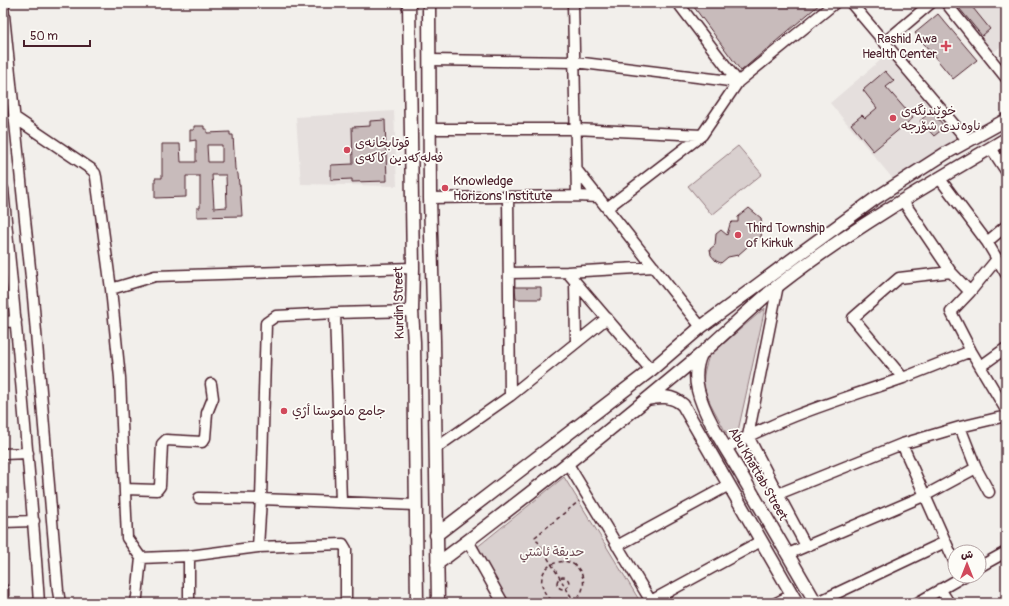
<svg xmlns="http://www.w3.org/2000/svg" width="1009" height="606" viewBox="0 0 1009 606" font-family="Pangolin,'Playpen Sans Arabic',sans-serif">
  <rect width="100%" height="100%" fill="#f2efeb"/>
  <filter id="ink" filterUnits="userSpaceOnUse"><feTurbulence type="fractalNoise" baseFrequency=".025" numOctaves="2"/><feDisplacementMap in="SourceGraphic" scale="8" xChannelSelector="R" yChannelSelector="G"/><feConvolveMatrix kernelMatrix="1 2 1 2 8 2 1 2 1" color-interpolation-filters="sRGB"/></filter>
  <g filter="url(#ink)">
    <path fill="#e5dfdd" d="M 954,3 L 1006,3 L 1006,42 L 994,52 Z
      M 889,53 L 958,135 L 958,137 L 957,141 L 893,179 L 830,103 Z
      M 394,111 L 397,186 L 301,184 L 296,117 Z"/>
    <path fill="#d9d0cf" stroke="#92787d" d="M 738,146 L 762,174 L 712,215 L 688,186 Z
      M 765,308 L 738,431 L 732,433 L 726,433 C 720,420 707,400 704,387 C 702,377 706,365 709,356 Z
      M 564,477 L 641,603 L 509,603 L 476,548 Z"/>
    <path fill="#c8bbbb" stroke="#4a1f2b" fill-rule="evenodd" d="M 691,3 L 821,3 L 741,71 Z
      M 955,3 L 969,3 L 990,29 L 982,36 Z
      M 938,14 L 977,60 L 953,79 L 915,33 Z
      M 885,71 L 894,81 L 886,87 L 913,118 L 873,151 L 851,124 L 862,115 L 865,118 L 877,108 L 863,90 Z
      M 931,111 L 945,127 L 934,136 L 920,121 Z
      M 385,120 L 387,181 L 352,182 L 352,179 L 331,180 L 331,165 L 353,164 L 352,127 L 370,126 L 370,121 Z
      M 194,126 L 204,126 L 204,129 L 207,129 L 207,133 L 230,132 L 230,135 L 233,135 L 235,169 L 238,174 L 239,185 L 240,185 L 242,216 L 197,217 L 197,208 L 200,208 L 200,176 L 186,176 L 186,197 L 155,198 L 155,178 L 162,178 L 162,144 L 180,144 L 181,162 L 196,162 L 196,140 L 190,141 L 190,130 L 194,130 ZM 207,145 L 222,145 L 222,162 L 208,162 ZM 212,175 L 226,175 L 227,207 L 214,208 Z
      M 749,208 L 761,218 L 762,229 L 761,237 L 758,240 L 755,240 L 738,255 L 728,257 L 721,263 L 716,261 L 711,255 L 710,249 L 715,245 L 716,234 L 721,230 L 727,235 L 730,224 L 732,222 L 738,222 L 738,217 Z
      M 515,287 L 541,287 L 541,299 L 516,299 Z"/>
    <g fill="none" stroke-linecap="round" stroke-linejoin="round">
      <g stroke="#4a1f2b" stroke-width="13">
        <path id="minor" d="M 573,3 L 577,196
          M 851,3 L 968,141
          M 946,3 L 1006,78
          M 3,6 L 33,297 L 58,591 L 60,603
          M 885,42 L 931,3
          M 430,60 L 575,62 L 738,82 L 835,3
          M 14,117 L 91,169 L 95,173 L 96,177 L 111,289 L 120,378 L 127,538 L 141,558 L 137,597 L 135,603
          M 431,129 L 575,129 L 702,135
          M 991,148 L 1006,171
          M 576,169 L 701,327
          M 940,179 L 987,242 L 1006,274
          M 3,189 C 16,327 30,465 39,603
          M 508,197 L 510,396
          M 430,198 L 577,196 L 598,197
          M 903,201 L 951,272 L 970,292
          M 607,208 L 702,135 L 738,82 L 678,3
          M 987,242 L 1006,226
          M 997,259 L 970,292 L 951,312 L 971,351 L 1006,410
          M 567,272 L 651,370
          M 951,272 L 899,278 L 853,318 L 903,378 L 971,351
          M 509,273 L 567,272 L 654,267
          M 575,282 L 576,343
          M 778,285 L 748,436 L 778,494 L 806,546
          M 111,289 L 155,276 L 413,268
          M 335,313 L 341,502
          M 3,322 L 16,321
          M 981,366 L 1006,348
          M 960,427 L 976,468 L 989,492
          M 902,444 L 955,563
          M 436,448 L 510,396 L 607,318
          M 726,448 C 781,417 843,399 903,378
          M 3,454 L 28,453
          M 568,464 L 652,603
          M 125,489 L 157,490 L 160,486 L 162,444 L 166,440 L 202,442 L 205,438 L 207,413 L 213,398 L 211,384
          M 778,494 L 902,444 L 960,427 L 1006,416
          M 199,498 L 261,499 L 415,505
          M 3,522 L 34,521
          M 468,541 L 503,603
          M 617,546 L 729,485
          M 258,547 L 261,499 L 266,323 L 276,316 L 335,313 L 412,311
          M 788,554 L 926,495 L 976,468
          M 141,558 L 189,556 L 258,547 L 343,544 L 346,549 L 346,603
          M 979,567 L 1006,552
          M 3,589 L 3,603
          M 940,589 L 949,603
          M 651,601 L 761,541
          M 189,603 L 189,556
          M 776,603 L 792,595
          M 816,603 L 945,542
          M 917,603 L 964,576"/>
      </g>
      <g stroke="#4a1f2b" stroke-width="15">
        <path id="major" d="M 409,3 L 413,268 L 412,311 L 414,342 L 417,603
          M 429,3 L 430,198 L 434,340 L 438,603
          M 701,354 C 696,365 695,378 698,390 C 704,416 727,450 741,474 C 766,517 791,560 816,603
          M 647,399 C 660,396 672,395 683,405 L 797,603
          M 436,535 L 651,370 L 701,327 L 802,252 L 876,198 L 946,153 L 1006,120
          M 437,564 C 527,497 614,427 700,355 C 727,332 752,306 780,284 C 851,229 929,184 1006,139"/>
      </g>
      <path stroke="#4a1f2b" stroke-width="1.5" stroke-dasharray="4 3" stroke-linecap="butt" d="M557 583a6 6 0 1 1 12 0a6 6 0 1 1-12 0Z
        M 557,603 C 539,596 535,570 555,563 C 581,553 597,593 568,603
        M 575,603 L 535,537 L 579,501"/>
      <use href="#minor" stroke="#fdfcf7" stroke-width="10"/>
      <use href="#major" stroke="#fdfcf7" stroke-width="12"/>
    </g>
  </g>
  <g fill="#d1495b" stroke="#fdfcf7" stroke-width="1.5">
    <path d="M944 40h4v4h4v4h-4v4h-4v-4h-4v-4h4z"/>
    <circle cx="893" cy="118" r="4"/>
    <circle cx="347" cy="150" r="4"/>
    <circle cx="445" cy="188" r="4"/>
    <circle cx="738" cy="235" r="4"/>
    <circle cx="284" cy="411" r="4"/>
  </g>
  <g text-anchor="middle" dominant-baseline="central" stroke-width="3.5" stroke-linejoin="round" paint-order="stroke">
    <g font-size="13" fill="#4a1f2b" stroke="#fdfcf7" text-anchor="start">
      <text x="937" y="39" text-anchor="end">Rashid Awa<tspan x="937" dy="15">Health Center</tspan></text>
      <text x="901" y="111">خوێندنگەی<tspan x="901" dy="15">ناوەندی شۆرجە</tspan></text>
      <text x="355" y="143">قوتابخانەی<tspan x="355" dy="15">فەلەکەدین کاکەی</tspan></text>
      <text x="453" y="181">Knowledge<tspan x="453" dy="15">Horizons Institute</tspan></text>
      <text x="746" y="228">Third Township<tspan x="746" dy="15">of Kirkuk</tspan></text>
      <text x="292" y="411">جامع ماموستا أژي</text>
    </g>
    <g font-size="13" fill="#4a1f2b" stroke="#fdfcf7">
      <text transform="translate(399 303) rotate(-91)">Kurdin Street</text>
      <text transform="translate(758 474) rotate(60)">Abu Khattab Street</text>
    </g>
    <g font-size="13" fill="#6e4b54" stroke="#fdfcf7">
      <text x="552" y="552">حديقة ئاشتي</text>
    </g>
  </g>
  <rect width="1009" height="606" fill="none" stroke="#fdfcf7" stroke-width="16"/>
  <rect x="8" y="8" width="993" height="590" fill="none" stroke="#4a1f2b" stroke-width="1.5" filter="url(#ink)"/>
  <g transform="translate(967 564)"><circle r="19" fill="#fdfcf7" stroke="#b5a4a5"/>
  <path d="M0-3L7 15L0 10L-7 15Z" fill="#d1495b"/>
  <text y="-6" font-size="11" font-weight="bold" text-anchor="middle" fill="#4a1f2b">ش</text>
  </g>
  <path d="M24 40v6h66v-6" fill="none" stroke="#4a1f2b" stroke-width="2"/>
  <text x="30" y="40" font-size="12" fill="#4a1f2b" stroke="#fdfcf7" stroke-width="3" paint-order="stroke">50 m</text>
</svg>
